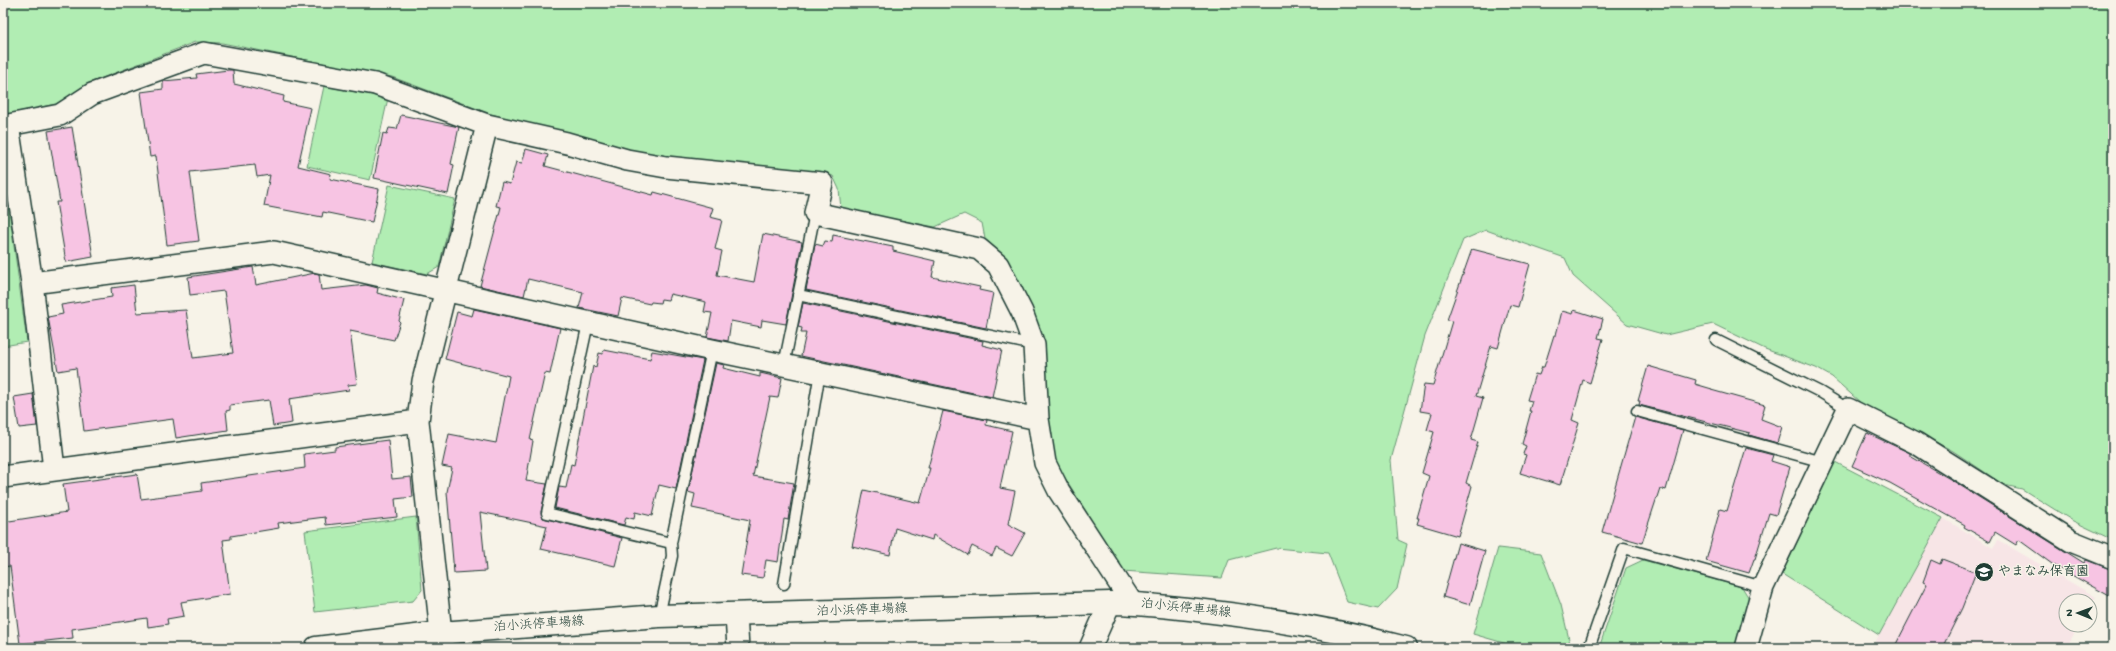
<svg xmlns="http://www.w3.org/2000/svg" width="2116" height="651" viewBox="0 0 2116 651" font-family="'Gochi Hand','Klee One',sans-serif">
  <rect width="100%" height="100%" fill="#f7f3e8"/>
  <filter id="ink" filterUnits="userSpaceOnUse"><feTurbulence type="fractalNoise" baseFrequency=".025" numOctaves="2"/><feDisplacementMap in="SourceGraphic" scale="8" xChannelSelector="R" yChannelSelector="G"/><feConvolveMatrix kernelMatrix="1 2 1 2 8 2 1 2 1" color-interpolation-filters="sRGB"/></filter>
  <g filter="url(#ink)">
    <path fill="#f7e5e6" d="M 1943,518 L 1993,548 L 1998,540 L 2096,597 L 2090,607 L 2090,601 L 2066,601 L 2066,625 L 2079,625 L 2066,648 L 1872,648 Z"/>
    <path fill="#b1edb3" stroke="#689574" d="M 3,3 L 2113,3 L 2113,540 L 2073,521 L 2022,489 L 2004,485 L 1953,451 L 1861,403 L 1832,377 L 1816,368 L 1765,349 L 1713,324 L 1666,335 L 1627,324 L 1573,276 L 1565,258 L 1486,230 L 1463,240 L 1425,336 L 1391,460 L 1398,540 L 1407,544 L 1397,589 L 1378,609 L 1347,602 L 1328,553 L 1276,548 L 1229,560 L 1222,578 L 1123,571 L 1057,465 L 1052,450 L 1043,351 L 1034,314 L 1005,258 L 985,239 L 982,223 L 964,214 L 935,227 L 841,209 L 839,189 L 833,176 L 666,160 L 629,152 L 569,134 L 491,114 L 392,77 L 222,43 L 195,42 L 89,83 L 56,104 L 3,115 Z
      M 324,86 L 388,98 L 370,180 L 307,166 Z
      M 3,165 L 27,342 L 3,346 Z
      M 389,185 L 455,199 L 439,267 L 427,274 L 372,262 Z
      M 1835,462 L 1943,518 L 1879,635 L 1782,574 Z
      M 416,517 L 422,590 L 413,601 L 315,612 L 305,531 Z
      M 1498,548 L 1541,553 L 1561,605 L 1571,648 L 1521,648 L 1473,634 Z
      M 1643,560 L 1742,587 L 1750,600 L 1735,648 L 1599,648 L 1626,568 Z"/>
    <path fill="#f7c4e3" stroke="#1f3d34" d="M 228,70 L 233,70 L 234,84 L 284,96 L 283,102 L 311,108 L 298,166 L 331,174 L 330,179 L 379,189 L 372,222 L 323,212 L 322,217 L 264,206 L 270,175 L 257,177 L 255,165 L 190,172 L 199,241 L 167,245 L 156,156 L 150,157 L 141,92 L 163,89 L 163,81 L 197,78 L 196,74 Z
      M 401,115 L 459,127 L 451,164 L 454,165 L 448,194 L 374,178 L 383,133 L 387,134 L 389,128 L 397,129 Z
      M 72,127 L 93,257 L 66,262 L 56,202 L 60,202 L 48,131 Z
      M 526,149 L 548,155 L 545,166 L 653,195 L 654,192 L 713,208 L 710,217 L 722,220 L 715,249 L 722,251 L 717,275 L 754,282 L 763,234 L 802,242 L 786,324 L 762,320 L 761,327 L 731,321 L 728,341 L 707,337 L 712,313 L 704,312 L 706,302 L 670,294 L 668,300 L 661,299 L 660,303 L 651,302 L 650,304 L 622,298 L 618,316 L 579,308 L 583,292 L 528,279 L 524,296 L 480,286 L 501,207 L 496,206 L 502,182 L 510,184 L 516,162 L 522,163 Z
      M 833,235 L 893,247 L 893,251 L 935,261 L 932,277 L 980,287 L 979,290 L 993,293 L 986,328 L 806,290 L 815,244 L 823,246 L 825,241 L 832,242 Z
      M 1472,249 L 1530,264 L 1518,307 L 1510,305 L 1498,348 L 1491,346 L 1476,396 L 1483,398 L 1471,440 L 1478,442 L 1466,483 L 1472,486 L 1458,536 L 1417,524 L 1419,518 L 1417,518 L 1429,476 L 1422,473 L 1434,432 L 1427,430 L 1432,413 L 1420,411 L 1424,384 L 1433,385 L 1452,321 L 1447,320 Z
      M 253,267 L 256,285 L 315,273 L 319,274 L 321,290 L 366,285 L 378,288 L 377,293 L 404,300 L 399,321 L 400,322 L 394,340 L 350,331 L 357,384 L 348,385 L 349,390 L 289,399 L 292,423 L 273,426 L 269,400 L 230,405 L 230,410 L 226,411 L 228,430 L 176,438 L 173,419 L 84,431 L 76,368 L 58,371 L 48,317 L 63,314 L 61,305 L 112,297 L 111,288 L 134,285 L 137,313 L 186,310 L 193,358 L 233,353 L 224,291 L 190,295 L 188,277 Z
      M 803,303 L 983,341 L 982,345 L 1002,350 L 992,397 L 801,356 L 806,333 L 801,333 L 802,328 L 798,327 Z
      M 474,309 L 560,328 L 550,374 L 545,373 L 530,440 L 533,441 L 526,481 L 547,484 L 541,512 L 543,518 L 622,538 L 615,566 L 541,549 L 547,526 L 480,512 L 486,571 L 454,573 L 447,492 L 452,468 L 442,466 L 449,434 L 496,443 L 509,376 L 445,359 L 457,312 L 472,316 Z
      M 1574,310 L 1603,319 L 1598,338 L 1603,339 L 1590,383 L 1583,380 L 1572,420 L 1579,423 L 1560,485 L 1520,473 L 1526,455 L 1523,454 L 1526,446 L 1522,444 L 1531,411 L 1529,411 L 1532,401 L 1527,400 L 1535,374 L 1539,375 L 1542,367 L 1544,367 L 1554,335 L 1556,335 L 1562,311 L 1573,314 Z
      M 604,350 L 650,359 L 652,351 L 703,360 L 676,489 L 659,485 L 652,516 L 635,512 L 634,519 L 626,517 L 624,525 L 555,508 L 559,487 L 566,488 L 571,464 L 574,465 L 593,366 L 596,367 L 599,353 L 603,354 Z
      M 716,363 L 724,365 L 723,368 L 760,377 L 760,373 L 782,378 L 778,398 L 770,397 L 753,476 L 794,483 L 788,520 L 784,519 L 778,562 L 766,560 L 763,578 L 741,575 L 750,520 L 692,508 L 695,494 L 688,492 Z
      M 1648,366 L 1696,380 L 1695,384 L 1712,389 L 1711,390 L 1765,405 L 1761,419 L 1782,427 L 1777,443 L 1749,435 L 1750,433 L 1639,405 L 1640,401 L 1638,401 Z
      M 33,394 L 37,426 L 19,428 L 14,397 Z
      M 943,411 L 987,420 L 986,425 L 1012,431 L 1000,488 L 1015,491 L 1008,524 L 1025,533 L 1012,556 L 996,548 L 992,556 L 972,546 L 968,555 L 933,535 L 932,540 L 895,528 L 890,555 L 852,546 L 864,490 L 920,503 L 930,468 L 928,468 Z
      M 1635,417 L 1683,430 L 1666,490 L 1660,488 L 1642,543 L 1602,532 Z
      M 1867,433 L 1910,453 L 1910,456 L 1950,479 L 2084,563 L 2086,560 L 2113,570 L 2113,598 L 2052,564 L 2019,540 L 2016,545 L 1995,532 L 1990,542 L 1964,527 L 1965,525 L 1890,483 L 1852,466 Z
      M 388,440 L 392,479 L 411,477 L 413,497 L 395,499 L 397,517 L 326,525 L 325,517 L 278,523 L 279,528 L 231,536 L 231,539 L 223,540 L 230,594 L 181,602 L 184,616 L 167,619 L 168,624 L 148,627 L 147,618 L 72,629 L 73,638 L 20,644 L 10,566 L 3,567 L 3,522 L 67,512 L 63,484 L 137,474 L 141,499 L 202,491 L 201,483 L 305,468 L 304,454 L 335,450 L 335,447 Z
      M 1746,448 L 1773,455 L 1771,461 L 1790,467 L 1776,515 L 1769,513 L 1755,559 L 1754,559 L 1749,573 L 1706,561 L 1720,509 L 1727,511 Z
      M 1458,543 L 1485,551 L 1470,605 L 1443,597 Z
      M 1942,559 L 1976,572 L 1962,608 L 1942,648 L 1894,648 L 1927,584 L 1923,582 L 1931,560 L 1940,564 Z"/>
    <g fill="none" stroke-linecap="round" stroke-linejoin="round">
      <g stroke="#1f3d34" stroke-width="13">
        <path id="service" d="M 798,295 L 1034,345
          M 588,323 L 547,513 L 671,543
          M 1716,340 L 1820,392 L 1848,409
          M 784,365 L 815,213
          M 1637,411 L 1823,462
          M 784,584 L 820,372
          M 659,616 L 672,556 L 671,543 L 712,350
          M 1589,648 L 1624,548 L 1763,587"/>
      </g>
      <g stroke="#1f3d34" stroke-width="24">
        <path id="minor" d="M 8,125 L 32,283 L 54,469
          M 487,125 L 567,143 L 627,160 L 666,167 L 822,183 L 815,213 L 979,249 L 998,265 L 1022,312 L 1034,345 L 1038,419 L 1045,463 L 1059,491 L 1132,603
          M 3,126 L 60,115 L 92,94 L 204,53 L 375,84 L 487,125 L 423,381 L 418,421 L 441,633
          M 32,283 L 274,252 L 712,350 L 1038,419
          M 3,477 L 418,421
          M 736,615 L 738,648
          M 1090,648 L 1110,603
          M 1746,648 L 1763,587 L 1848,409 L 1916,443 L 2071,541 L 2113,558"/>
      </g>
      <g stroke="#1f3d34" stroke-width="25">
        <path id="tertiary" d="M 441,633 L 442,648"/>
      </g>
      <g stroke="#1f3d34" stroke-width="25">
        <path id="secondary" d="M 316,648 L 441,633 L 659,616 L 1110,603 C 1139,603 1168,607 1197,610 C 1268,618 1338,630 1406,648"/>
      </g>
      <use href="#service" stroke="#f7f3e8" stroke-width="10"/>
      <use href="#minor" stroke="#f7f3e8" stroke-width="21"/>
      <use href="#tertiary" stroke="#f7f3e8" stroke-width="22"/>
      <use href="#secondary" stroke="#f7f3e8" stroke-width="22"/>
    </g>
  </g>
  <defs>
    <g id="school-disc" transform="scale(1)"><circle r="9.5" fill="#1f3d34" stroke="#f7f3e8"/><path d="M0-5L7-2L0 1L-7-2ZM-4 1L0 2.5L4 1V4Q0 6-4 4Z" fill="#fff"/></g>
  </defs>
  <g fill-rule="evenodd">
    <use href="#school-disc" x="1984" y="572"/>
  </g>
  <g text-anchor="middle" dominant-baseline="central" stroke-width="3" stroke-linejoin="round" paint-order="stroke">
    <g font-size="13" font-weight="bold" fill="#1f3d34" stroke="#f7f3e8" text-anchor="start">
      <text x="1998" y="572">やまなみ保育園</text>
    </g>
    <g font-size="13" fill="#1f3d34" stroke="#f7f3e8">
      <text transform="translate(1186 609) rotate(6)">泊小浜停車場線</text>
      <text transform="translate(862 611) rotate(-2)">泊小浜停車場線</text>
      <text transform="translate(539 625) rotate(-4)">泊小浜停車場線</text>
    </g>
  </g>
  <rect width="2116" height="651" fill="none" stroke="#f7f3e8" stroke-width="16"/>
  <rect x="8" y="8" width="2100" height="635" fill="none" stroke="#1f3d34" stroke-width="1.5" filter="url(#ink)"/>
  <g transform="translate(2078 613) rotate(271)"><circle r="19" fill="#f7f3e8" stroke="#a1aaa0"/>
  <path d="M0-3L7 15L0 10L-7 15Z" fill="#1f3d34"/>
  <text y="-6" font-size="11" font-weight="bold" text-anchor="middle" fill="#1f3d34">N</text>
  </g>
</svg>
